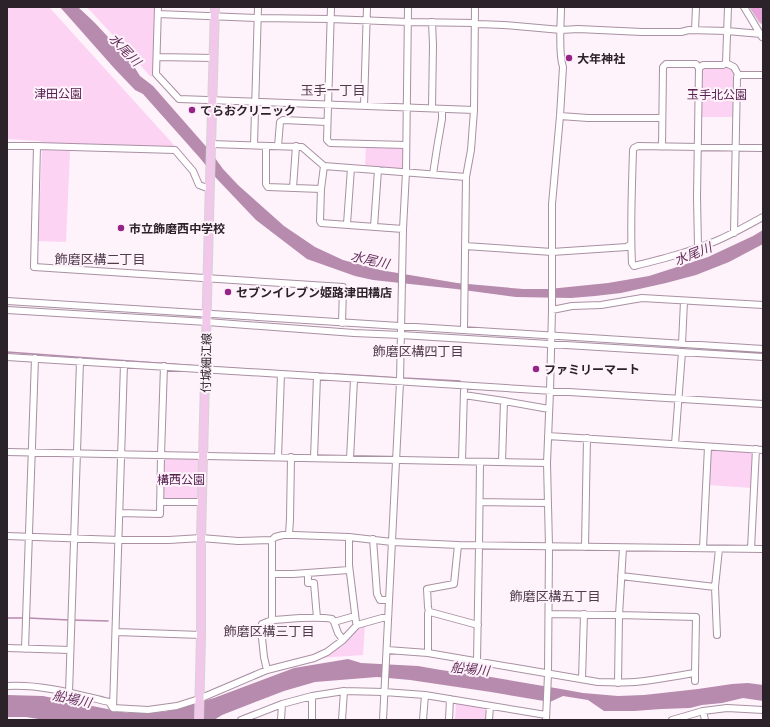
<svg xmlns="http://www.w3.org/2000/svg" width="770" height="727" viewBox="0 0 770 727" font-family="'PT Sans Narrow','Noto Sans JP',sans-serif">
  <rect width="100%" height="100%" fill="#fef2fb"/>
  <path fill="#fdd3f4" d="M 7,7 L 49,7 L 173,144 L 176,148 L 43,144 L 40,141 L 7,139 Z
    M 87,7 L 156,7 L 154,74 L 151,77 Z
    M 704,67 L 730,67 L 734,71 L 733,117 L 701,117 L 702,70 Z
    M 366,146 L 403,147 L 402,169 L 365,167 Z
    M 42,150 L 70,151 L 66,242 L 38,241 Z
    M 713,449 L 752,451 L 754,453 L 752,488 L 708,485 L 710,451 Z
    M 164,459 L 199,459 L 198,500 L 163,500 Z
    M 365,625 L 363,655 L 319,658 C 328,653 339,648 346,641 C 354,633 353,629 365,625 Z
    M 456,702 L 485,707 L 486,710 L 486,720 L 455,720 Z"/>
  <path fill="#b68bad" d="M 60,7 L 78,7 L 95,23 L 122,52 L 135,68 L 140,76 L 153,86 L 210,151 L 223,169 L 238,185 L 284,226 L 315,247 L 343,260 L 380,270 L 457,283 L 523,289 L 549,289 L 608,283 L 649,276 L 708,257 L 753,236 L 763,230 L 763,244 L 729,262 L 696,275 L 666,283 L 621,293 L 595,296 L 571,298 L 516,297 L 456,289 L 373,280 L 355,276 L 307,259 L 256,220 L 217,179 L 199,157 L 143,94 L 135,90 L 114,68 Z
    M 348,659 L 361,663 L 418,666 L 441,670 L 485,676 L 561,689 L 583,693 L 618,696 L 644,695 L 698,689 L 732,684 L 748,683 L 763,685 L 763,701 L 743,698 L 722,703 L 702,705 L 690,708 L 661,709 L 634,711 L 604,711 L 588,700 L 563,696 L 550,702 L 491,692 L 410,680 L 377,677 L 315,682 L 284,691 L 222,715 L 214,720 L 45,720 L 26,717 L 7,717 L 7,695 L 43,696 L 127,713 L 164,712 L 214,698 L 294,668 Z"/>
  <g fill="none" stroke-linecap="round" stroke-linejoin="round">
    <path stroke="#b68bad" stroke-width="1.5" d="M 7,352 L 198,366
      M 213,367 L 327,374
      M 335,374 L 370,376 L 399,378
      M 403,378 L 460,381
      M 7,618 L 25,618
      M 28,618 L 69,620
      M 72,620 L 108,621"/>
    <g stroke="#a990a3" stroke-width="8">
      <path id="minor" d="M 158,7 L 156,74 L 179,99 L 474,110
        M 331,7 L 327,140 L 330,143 L 406,145
        M 728,7 L 726,63 L 734,67 L 739,76
        M 744,7 L 762,37
        M 158,14 L 258,18 L 330,19 L 408,22 L 475,23 L 477,24 L 504,25 L 561,30 L 578,29 L 642,32 L 681,32 L 689,30 L 727,31 L 761,34
        M 695,30 L 696,7
        M 157,57 L 214,58
        M 364,106 L 367,7
        M 432,108 L 433,45 L 432,22
        M 560,116 L 588,118 L 662,118
        M 211,144 L 302,147 L 324,166 L 466,177
        M 254,145 L 258,7
        M 7,146 L 37,146 L 175,150 L 193,171 L 199,185 L 210,189
        M 37,146 L 34,267 L 343,287 L 342,323
        M 266,146 L 266,184 L 268,187 L 321,189
        M 278,146 L 280,122 L 283,120 L 327,122
        M 662,147 L 663,67 L 666,64 L 696,64 L 699,68
        M 763,148 L 638,146 L 634,148 L 633,150 C 632,188 630,226 632,263 L 634,266 C 662,259 690,252 716,241 C 733,234 748,225 763,217
        M 324,166 L 321,189 L 320,221 L 321,223 L 403,229
        M 433,174 L 437,148 L 442,119 L 442,109
        M 293,188 L 296,146
        M 347,224 L 351,168
        M 374,227 L 378,170
        M 734,233 L 737,77 L 740,75 L 763,75
        M 465,246 L 552,252 L 627,247 L 631,244
        M 698,247 L 697,197 L 699,68 L 703,65 L 723,65 L 726,63
        M 7,301 L 763,349
        M 7,310 L 207,322 L 354,333 L 401,335 L 763,357
        M 552,310 L 572,306 L 601,305 L 642,298 L 763,305
        M 464,330 L 466,177 L 471,150 L 474,110 L 475,7
        M 682,344 L 684,301
        M 7,357 L 763,404
        M 464,395 L 504,401 L 502,462
        M 504,401 L 549,409
        M 548,436 L 763,450
        M 675,444 L 682,352
        M 7,452 L 547,463
        M 278,457 L 281,374
        M 314,458 L 317,376
        M 350,459 L 354,379
        M 462,461 L 464,391
        M 160,502 L 202,502
        M 480,502 L 548,503
        M 120,513 L 160,514 L 161,455 L 164,366
        M 289,535 L 290,519 L 291,457
        M 7,536 L 119,540 L 169,540 L 201,538 L 238,541 L 272,540 L 275,537 L 283,535 L 294,535 L 349,537 L 392,542 L 458,545 L 763,549
        M 349,537 L 349,565 L 356,622 L 357,625
        M 373,539 L 377,594 L 380,600 L 389,600
        M 585,547 L 587,438
        M 703,548 L 708,447
        M 751,549 L 756,449
        M 308,573 L 308,583 L 314,583 L 317,618
        M 273,574 L 293,574 L 349,570
        M 621,576 L 715,587 L 719,549
        M 715,587 L 717,635
        M 429,612 L 428,607 L 427,589 L 454,584 L 458,545
        M 549,614 L 619,615 L 696,617 L 695,673 L 695,681
        M 272,620 C 290,619 315,616 332,619 L 334,622 L 355,616
        M 334,622 L 338,633 L 343,640
        M 116,632 L 201,635
        M 7,648 L 70,650
        M 25,649 L 35,358
        M 387,650 L 428,653 L 598,682 C 610,682 623,683 635,682 C 655,680 675,676 695,673
        M 428,653 L 428,613 L 430,612 L 478,625
        M 477,661 L 479,546 L 480,462
        M 267,670 L 264,657 L 261,628 L 262,624 L 272,620 L 272,540
        M 582,679 L 584,614
        M 618,683 L 619,615 L 623,548
        M 7,686 C 41,684 76,694 109,702 L 113,708
        M 69,693 L 80,361
        M 113,708 L 124,364
        M 113,708 L 148,710 L 177,706 L 199,699 L 267,670 L 314,658 L 327,652 L 343,640 L 357,625 L 382,618 L 388,618
        M 703,711 L 705,720
        M 241,720 L 282,704 L 312,696 L 344,691 L 384,692 L 425,695 L 546,715
        M 281,720 L 282,704
        M 312,720 L 312,696
        M 342,720 L 344,691
        M 383,720 L 400,382 L 403,229 L 406,172 L 408,7
        M 423,720 L 425,695
        M 449,720 L 450,699
        M 489,720 L 490,706
        M 546,720 L 548,674 L 549,546 L 547,463 L 550,391 L 552,310 L 552,204 L 560,116 L 563,67 C 558,53 561,23 561,7
        M 672,720 L 703,711 L 727,708 L 763,710"/>
    </g>
    <g stroke="#d5d3d4" stroke-width="10">
      <path id="major" d="M 199,720 L 201,635 L 201,538 L 210,181 L 215,7"/>
    </g>
    <g stroke="#d5d3d4" stroke-width="11">
      <path id="highway" d="M 755,7 L 763,19"/>
    </g>
    <use href="#minor" stroke="#fff" stroke-width="6"/>
    <use href="#major" stroke="#f1c8e9" stroke-width="8"/>
    <use href="#highway" stroke="#e8a3db" stroke-width="9"/>
  </g>
  <g fill="#942586" stroke="#fef2fb" stroke-width="1.5">
    <circle cx="569" cy="58" r="4"/>
    <circle cx="192" cy="110" r="4"/>
    <circle cx="121" cy="228" r="4"/>
    <circle cx="228" cy="292" r="4"/>
    <circle cx="536" cy="369" r="4"/>
  </g>
  <g text-anchor="middle" dominant-baseline="central" stroke-width="4" stroke-linejoin="round" paint-order="stroke">
    <g font-size="12" font-weight="bold" fill="#2c222a" stroke="#fef2fb" text-anchor="start">
      <text x="577" y="58">大年神社</text>
      <text x="200" y="110">てらおクリニック</text>
      <text x="129" y="228">市立飾磨西中学校</text>
      <text x="236" y="292">セブンイレブン姫路津田構店</text>
      <text x="544" y="369">ファミリーマート</text>
    </g>
    <g font-size="12" fill="#57214f" stroke="#fef2fb">
      <text x="58" y="93">津田公園</text>
      <text x="717" y="94">玉手北公園</text>
      <text x="181" y="479">構西公園</text>
    </g>
    <g font-size="12" fill="#2c222a" stroke="#fef2fb">
      <text transform="translate(206 363) rotate(-89)">付城細江線</text>
    </g>
    <g font-size="13" font-style="italic" fill="#642e5c" stroke="#fef2fb">
      <text transform="translate(125 50) rotate(46)">水尾川</text>
      <text transform="translate(693 254) rotate(-22)">水尾川</text>
      <text transform="translate(370 260) rotate(13)">水尾川</text>
      <text transform="translate(470 669) rotate(6)">船場川</text>
      <text transform="translate(72 699) rotate(12)">船場川</text>
    </g>
    <g font-size="13" fill="#503a4c" stroke="#fef2fb">
      <text x="333" y="90">玉手一丁目</text>
      <text x="100" y="259">飾磨区構二丁目</text>
      <text x="418" y="351">飾磨区構四丁目</text>
      <text x="555" y="596">飾磨区構五丁目</text>
      <text x="269" y="631">飾磨区構三丁目</text>
    </g>
  </g>
  <rect width="770" height="727" fill="none" stroke="#2c222a" stroke-width="16"/>
</svg>
